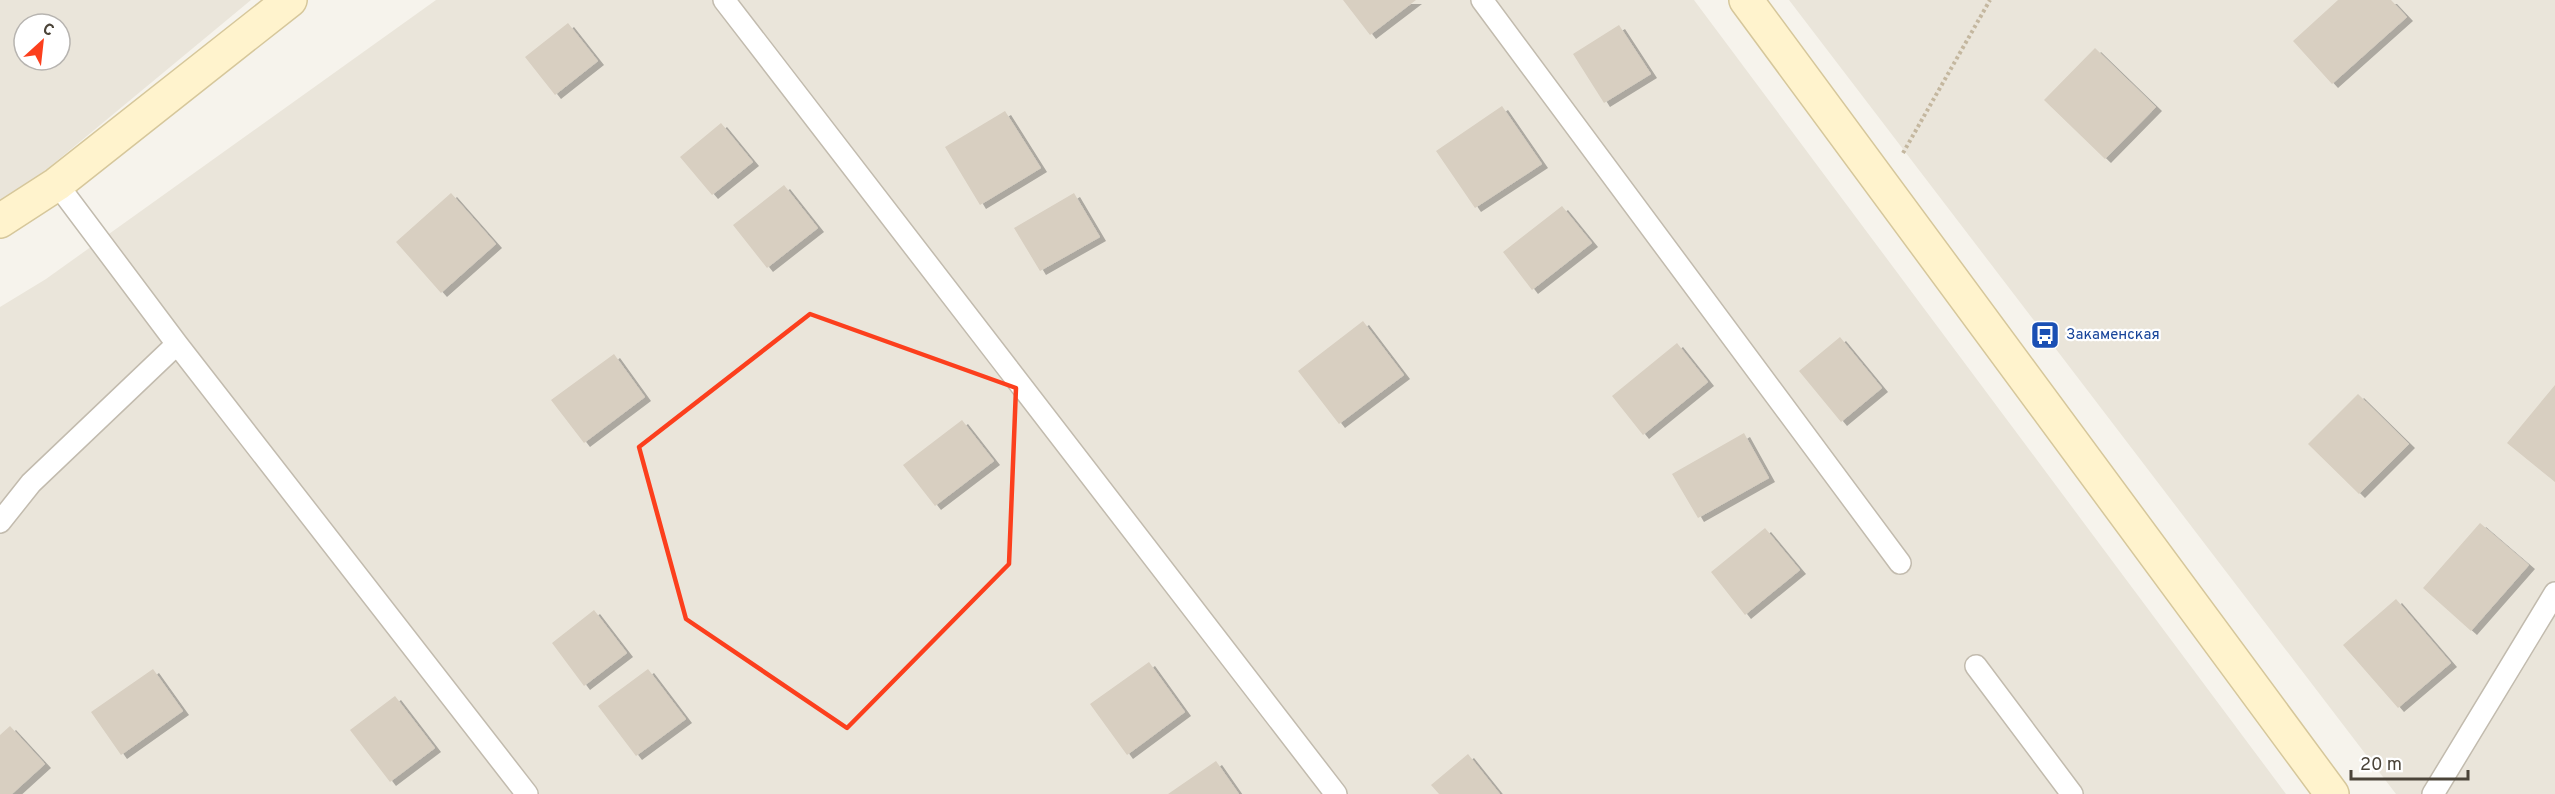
<svg xmlns="http://www.w3.org/2000/svg" width="2555" height="794" viewBox="0 0 2555 794" font-family="Overpass,sans-serif">
  <defs>
    <filter id="shadow"><feDropShadow dx="6" dy="4" stdDeviation="0" flood-color="#0004"/></filter>
  </defs>
  <rect width="100%" height="100%" fill="#f6f3ec"/>
  <path fill="#eae5da" fill-rule="evenodd" d="M 0,0 L 251,0 L 0,208 ZM 24,24 L 60,24 L 60,60 L 24,60 Z
    M 436,0 L 1694,0 L 2286,794 L 0,794 L 0,307 L 46,279 Z
    M 1789,0 L 2555,0 L 2555,794 L 2396,794 Z"/>
  <path fill="#d8cfc1" filter="url(#shadow)" d="M 1343,0 L 1416,0 L 1370,35 Z
    M 2338,0 L 2391,0 L 2407,17 L 2332,84 L 2293,41 Z
    M 568,23 L 598,61 L 555,95 L 525,57 Z
    M 1619,25 L 1651,74 L 1604,103 L 1573,54 Z
    M 2095,48 L 2156,107 L 2105,159 L 2044,100 Z
    M 1502,106 L 1542,164 L 1475,208 L 1436,151 Z
    M 1005,111 L 1041,168 L 980,205 L 945,147 Z
    M 721,123 L 753,162 L 712,195 L 680,157 Z
    M 784,185 L 818,228 L 767,268 L 733,225 Z
    M 451,193 L 496,244 L 441,293 L 396,242 Z
    M 1074,193 L 1100,237 L 1040,271 L 1014,228 Z
    M 1562,206 L 1592,243 L 1532,290 L 1503,252 Z
    M 1363,321 L 1404,375 L 1339,424 L 1298,371 Z
    M 1840,337 L 1882,388 L 1841,422 L 1799,371 Z
    M 1677,343 L 1708,382 L 1643,435 L 1612,396 Z
    M 614,354 L 645,397 L 584,443 L 551,400 Z
    M 2555,385 L 2555,482 L 2507,443 Z
    M 2358,394 L 2409,444 L 2359,494 L 2308,444 Z
    M 962,420 L 994,461 L 935,506 L 903,465 Z
    M 1744,433 L 1769,478 L 1698,518 L 1672,474 Z
    M 2480,523 L 2529,565 L 2471,631 L 2423,588 Z
    M 1765,528 L 1800,570 L 1745,615 L 1711,572 Z
    M 2396,599 L 2451,663 L 2398,708 L 2343,645 Z
    M 594,610 L 627,653 L 584,686 L 552,643 Z
    M 1149,662 L 1185,712 L 1127,755 L 1090,704 Z
    M 153,669 L 183,711 L 121,755 L 91,712 Z
    M 648,669 L 686,719 L 636,756 L 598,706 Z
    M 395,696 L 435,748 L 390,782 L 350,730 Z
    M 10,726 L 45,764 L 12,794 L 0,794 L 0,735 Z
    M 1468,754 L 1500,794 L 1439,794 L 1431,785 Z
    M 1216,761 L 1239,794 L 1168,794 Z"/>
  <g fill="none" stroke-linecap="round" stroke-linejoin="round">
    <g stroke="#c2bbae" stroke-width="24">
      <path id="service" d="M 724,0 L 1336,794
        M 1482,0 L 1900,563
        M 57,184 L 177,344 L 527,794
        M 0,522 L 31,483 L 177,344
        M 1976,666 L 2072,794
        M 2433,794 L 2555,593"/>
    </g>
    <g stroke="#d6c79b" stroke-width="36">
      <path id="secondary" d="M 1746,0 L 2332,794
        M 0,221 L 57,184 L 290,0"/>
    </g>
    <path stroke="#c4b79f" stroke-width="4" stroke-dasharray="3 3" stroke-linecap="butt" d="M 1903,153 L 1990,0"/>
    <use href="#service" stroke="#fff" stroke-width="21"/>
    <use href="#secondary" stroke="#fff3cd" stroke-width="33"/>
  </g>
  <path fill="none" stroke="#fc3f1d" stroke-width="4.5" stroke-linejoin="round" d="M 810,314 L 1016,388 L 1009,564 L 847,728 L 686,619 L 639,447 Z"/>
  <defs>
    <g id="bus-square" transform="scale(1.5)"><rect x="-9" y="-9" width="18" height="18" rx="4" fill="#1a4fb4" stroke="#fff"/><path d="M-5-6H5V4H4V6H2V4H-2V6H-4V4H-5ZM-3.5-4V0h7V-4ZM-3.5 1.2v1.5H-2V1.2ZM2 1.2v1.5H3.5V1.2Z" fill="#fff"/></g>
  </defs>
  <g fill-rule="evenodd">
    <use href="#bus-square" x="2045" y="335"/>
  </g>
  <g text-anchor="middle" dominant-baseline="central" stroke-width="4.5" stroke-linejoin="round" paint-order="stroke">
    <g font-size="15" fill="#164399" stroke="#fff" text-anchor="start">
      <text x="2066" y="335">Закаменская</text>
    </g>
  </g>
  <g transform="translate(42 42) rotate(27)"><circle r="28" fill="#ffffff" stroke="#b7b4b0" stroke-width="1.5"/>
  <path d="M0-4.5L10 22L0 15L-10 22Z" fill="#fc3f1d"/>
  <text y="-9" font-size="16" font-weight="bold" text-anchor="middle" fill="#4b4439">С</text>
  </g>
  <path d="M2351 770v9h117v-9" fill="none" stroke="#4b4439" stroke-width="3"/>
  <text x="2360" y="770" font-size="18" fill="#4b4439" stroke="#ffffff" stroke-width="4.5" paint-order="stroke">20 m</text>
</svg>
